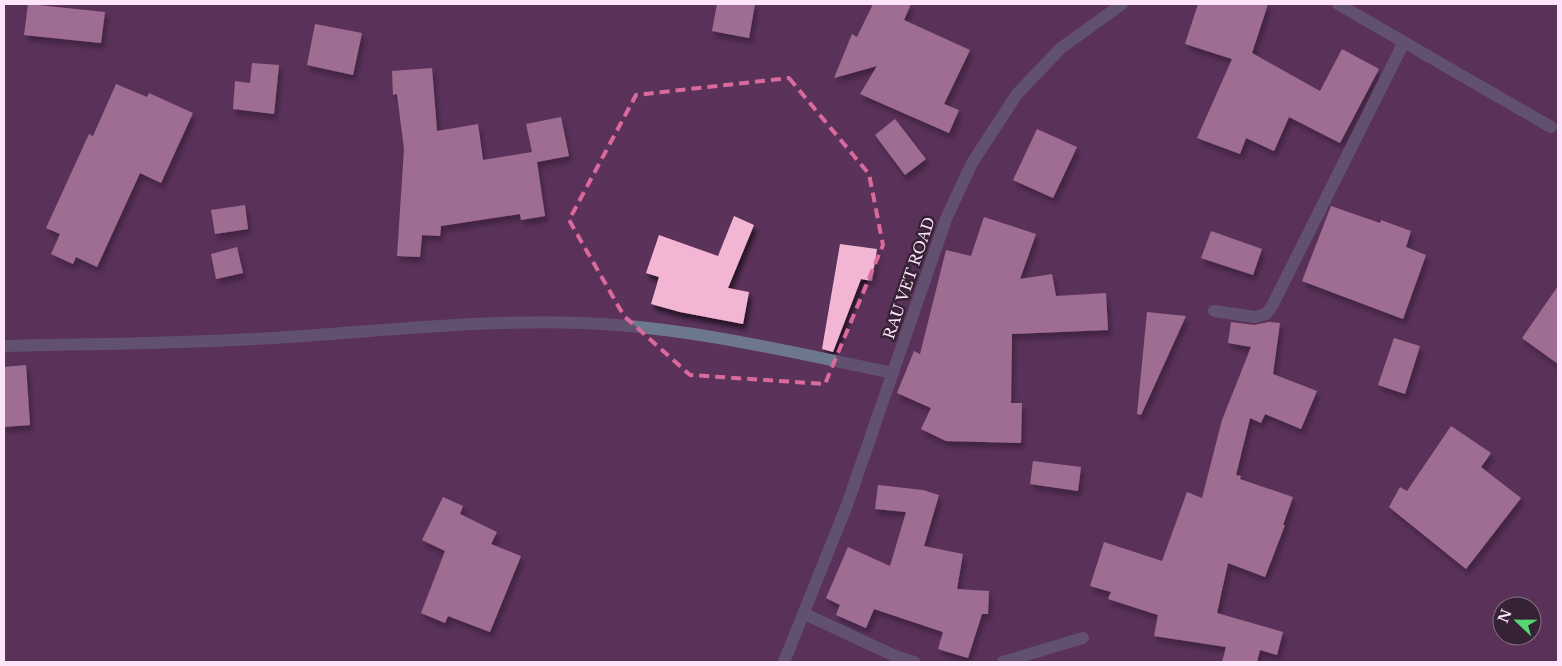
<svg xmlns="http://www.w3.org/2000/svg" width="1562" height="666" viewBox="0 0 1562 666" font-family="'Libre Baskerville',serif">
  <defs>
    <filter id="shadow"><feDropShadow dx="3" dy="5.5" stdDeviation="2.5" flood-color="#0009"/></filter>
  </defs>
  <rect width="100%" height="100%" fill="#5a325a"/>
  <path fill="#f3b5d4" filter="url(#shadow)" d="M 28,4 L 105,12 L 101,43 L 24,35 Z
    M 717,4 L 755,4 L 749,38 L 712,31 Z
    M 873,4 L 911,4 L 904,20 L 970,50 L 944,104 L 959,110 L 949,133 L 860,94 L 877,66 L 834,78 L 852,34 L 857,37 Z
    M 1198,4 L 1268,4 L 1252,53 L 1320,91 L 1342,49 L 1379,69 L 1340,143 L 1289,117 L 1274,151 L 1246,138 L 1240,154 L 1197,138 L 1232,59 L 1185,44 Z
    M 315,24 L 362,33 L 353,75 L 307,65 Z
    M 252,63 L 279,65 L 274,114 L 233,109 L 235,81 L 250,83 Z
    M 432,68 L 437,131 L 478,124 L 483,160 L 532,152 L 526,124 L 561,117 L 569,156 L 537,162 L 545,216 L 521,220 L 520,214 L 441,226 L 440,236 L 422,235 L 420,257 L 397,256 L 404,149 L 397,94 L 393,95 L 392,71 Z
    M 116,84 L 147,97 L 149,93 L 193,113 L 161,183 L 140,173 L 97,267 L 76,257 L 73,264 L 51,254 L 60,234 L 46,228 L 89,134 L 93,136 Z
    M 895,119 L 926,159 L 905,175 L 875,135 Z
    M 1037,129 L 1077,147 L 1053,198 L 1013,180 Z
    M 245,205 L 248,229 L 215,234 L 211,210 Z
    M 1331,206 L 1380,223 L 1381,220 L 1411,231 L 1406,247 L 1426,255 L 1403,319 L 1302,281 Z
    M 734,216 L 754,225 L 728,288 L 749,292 L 743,324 L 680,312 L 651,304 L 659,277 L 646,273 L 659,235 L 718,256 Z
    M 984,217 L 1036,234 L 1020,279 L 1052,274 L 1056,296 L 1106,293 L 1108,330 L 1012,334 L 1011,403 L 1022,403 L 1021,443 L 946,441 L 921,429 L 931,408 L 897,393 L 914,351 L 920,354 L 946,250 L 971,256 Z
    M 1211,231 L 1262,249 L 1253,275 L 1201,258 Z
    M 840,244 L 877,249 L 872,281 L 861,279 L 833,352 L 822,349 Z
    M 237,247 L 243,273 L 216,279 L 211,254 Z
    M 1558,286 L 1558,364 L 1522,338 Z
    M 1147,312 L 1186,316 L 1141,415 L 1137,414 Z
    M 1231,322 L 1254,325 L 1269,322 L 1280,323 L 1273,374 L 1317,391 L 1301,429 L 1265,414 L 1261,423 L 1250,418 L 1236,475 L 1241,476 L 1240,479 L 1293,497 L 1283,525 L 1285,525 L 1265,577 L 1228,563 L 1217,613 L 1283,632 L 1277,655 L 1260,650 L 1257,662 L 1222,662 L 1226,647 L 1154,636 L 1158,615 L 1108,599 L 1111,592 L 1090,586 L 1104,542 L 1162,561 L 1187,492 L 1202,498 L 1222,420 L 1251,347 L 1228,343 Z
    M 1394,338 L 1420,346 L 1405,394 L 1378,385 Z
    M 26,365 L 30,425 L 4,427 L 4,367 Z
    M 1451,426 L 1491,453 L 1481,467 L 1521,498 L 1466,569 L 1389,507 L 1400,487 L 1407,491 Z
    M 1033,461 L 1081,467 L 1078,491 L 1030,484 Z
    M 878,485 L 923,490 L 939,495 L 924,546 L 963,554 L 957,589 L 989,591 L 988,614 L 982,614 L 968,658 L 938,649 L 943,632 L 874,609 L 866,628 L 836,615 L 840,605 L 826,598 L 848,547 L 890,566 L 906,512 L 875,509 Z
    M 443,497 L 463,506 L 460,514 L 497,532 L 491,544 L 521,556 L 490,632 L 448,616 L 445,623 L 421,613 L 445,551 L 422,540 Z"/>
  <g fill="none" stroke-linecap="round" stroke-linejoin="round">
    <path stroke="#6d778e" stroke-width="12" d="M 1338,4 L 1551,127
      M 1214,311 L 1255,317 L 1266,314 L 1272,306 L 1404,42
      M 4,346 C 93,344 184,343 273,338 C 376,332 480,319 583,323 C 688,327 791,352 893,373
      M 805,614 L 895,656 L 914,662
      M 784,662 L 847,505 L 946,219 L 972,163 L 1017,94 L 1061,48 L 1122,4
      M 1003,662 L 1083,638"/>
  </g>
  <path d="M0 0H1562V666H0ZM 789,78 L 869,174 L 883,245 L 825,384 L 690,375 L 624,316 L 569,220 L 636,95 Z" fill="#5a325a" fill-opacity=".55" fill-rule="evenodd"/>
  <path fill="none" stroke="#da6a9b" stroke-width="4" stroke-dasharray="10 6" stroke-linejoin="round" d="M 789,78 L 869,174 L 883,245 L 825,384 L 690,375 L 624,316 L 569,220 L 636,95 Z"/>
  <g text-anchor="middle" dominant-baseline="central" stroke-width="5" stroke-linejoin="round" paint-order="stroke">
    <g font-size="15" fill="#fde4fb" stroke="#352234">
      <text transform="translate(909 278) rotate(-71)">RAU VET ROAD</text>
    </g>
  </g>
  <rect width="1562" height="666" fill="none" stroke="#fde4fb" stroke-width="10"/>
  <g transform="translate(1517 621) rotate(292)"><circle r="24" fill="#352234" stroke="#857084"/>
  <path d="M0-4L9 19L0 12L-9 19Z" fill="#57d570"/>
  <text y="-8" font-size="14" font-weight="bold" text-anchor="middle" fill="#fde4fb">N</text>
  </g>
</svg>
